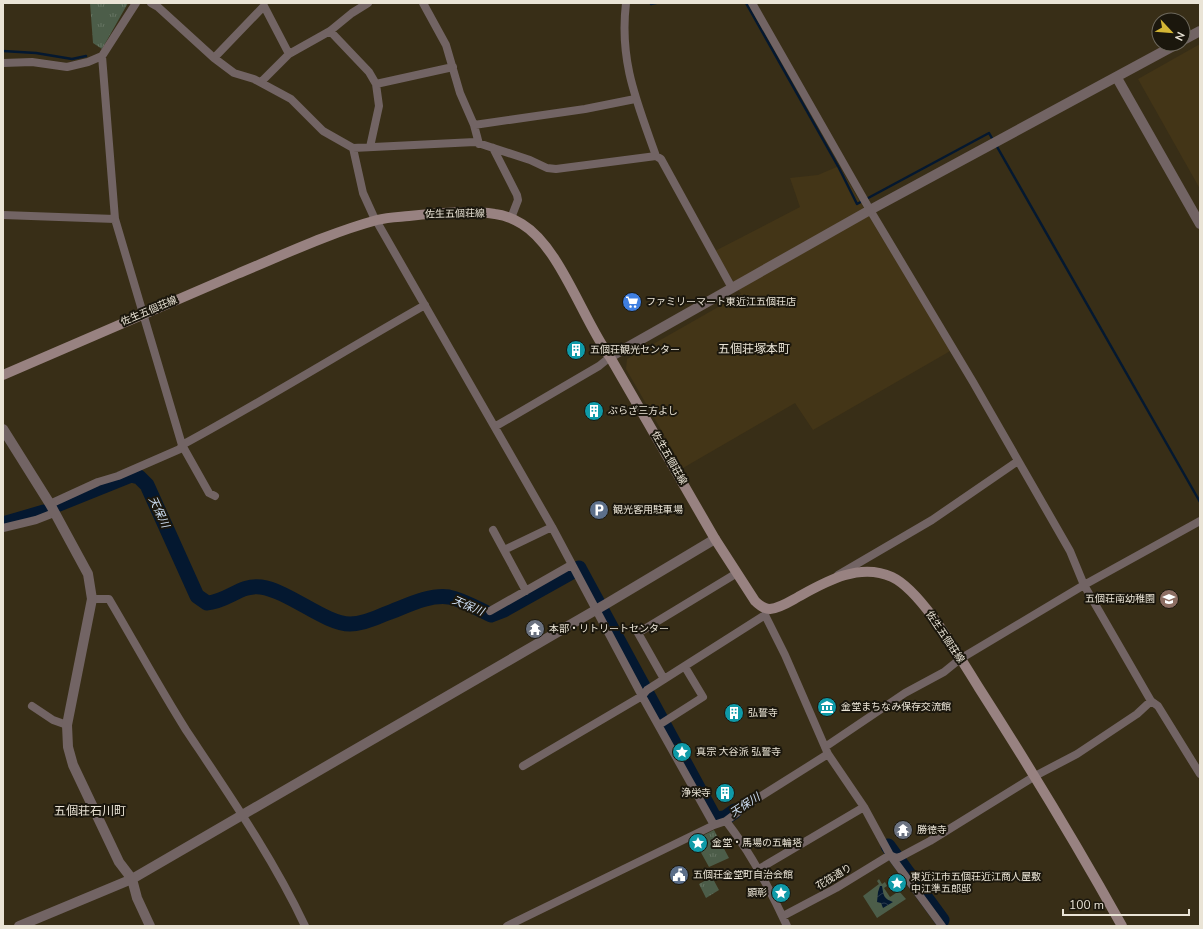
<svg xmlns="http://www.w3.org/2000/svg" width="1203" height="929" viewBox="0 0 1203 929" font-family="'Nunito Sans','Noto Sans JP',sans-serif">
  <defs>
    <pattern id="grass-tufts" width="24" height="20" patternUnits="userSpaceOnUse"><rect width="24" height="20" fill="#4c5d49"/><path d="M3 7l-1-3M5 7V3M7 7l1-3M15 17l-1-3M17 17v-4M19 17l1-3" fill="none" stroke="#667462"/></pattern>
    <pattern id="water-waves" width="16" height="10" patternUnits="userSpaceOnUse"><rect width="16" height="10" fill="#041830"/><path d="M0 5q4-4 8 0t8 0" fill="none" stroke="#29394d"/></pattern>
  </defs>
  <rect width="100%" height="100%" fill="#382e17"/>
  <path fill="#433517" d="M 1200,44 L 1200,189 L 1138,79 Z
    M 839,166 L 863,207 L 952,350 L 813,430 L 795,403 L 683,468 L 626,369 L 627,359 L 741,294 L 715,251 L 800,207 L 790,178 L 818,175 Z"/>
  <path fill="url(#grass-tufts)" d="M 90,3 L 128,3 L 102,49 L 93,43 Z
    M 714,830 L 729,858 L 709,867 L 694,840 Z
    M 712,877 L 719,890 L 706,898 L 699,884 Z"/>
  <path fill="#4c5d49" d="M 879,879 L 882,884 L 885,882 L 887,886 L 884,888 L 890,897 L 899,891 L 906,899 L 877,918 L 863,896 L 879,884 L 877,881 Z"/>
  <path fill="url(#water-waves)" d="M 880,886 L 882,886 C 884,896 883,898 893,902 L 883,908 L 881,903 L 877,902 L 878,892 Z"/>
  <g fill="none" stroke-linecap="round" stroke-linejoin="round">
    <path stroke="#041830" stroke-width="2.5" d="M 746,3 L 839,168 L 857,204 L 989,133 L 993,140
      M 651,4 L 656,3
      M 3,51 L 36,53 L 72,59 L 86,56
      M 996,145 L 1200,502"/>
    <path stroke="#041830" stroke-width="15" d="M 59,504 L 131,475 L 139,477 L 147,485 L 197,596 L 207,603 C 227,602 241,584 261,587 C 289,591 325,624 350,624 C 362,624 374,619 385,614 C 405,607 428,594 449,597 C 464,600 478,609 491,615 L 504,610 L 579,568 L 715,819 L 725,818 L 735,811
      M 3,524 L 44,512
      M 888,846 L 942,920"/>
    <path stroke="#726464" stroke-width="8" d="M 151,3 L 158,7 L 214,58 L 234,73 L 254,79 L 291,99 L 323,131 L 353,148 L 475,142 L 530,160 L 547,168 L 556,169 L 656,156
      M 423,3 L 446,45 L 460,93 L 474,125 L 479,144
      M 626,3 C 619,62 637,102 656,156 L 661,159 L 732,288
      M 752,3 L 870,210 L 973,382 L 1070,551 L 1084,585 L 1151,701 L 1158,706 L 1200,774
      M 330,31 L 369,72 L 376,84
      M 102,56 L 115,219 L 182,445 L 209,493 L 215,496
      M 214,58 L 264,6 L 289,54
      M 3,63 L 32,62 L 67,67 L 88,62 L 102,56 L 136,3
      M 261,82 L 289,54 L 330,31 L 352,13 L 368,3
      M 474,125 L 585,109 L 635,99
      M 370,147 L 379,106 L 376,84 L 453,67
      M 353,148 L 363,193 L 373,215 L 552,527 L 642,696 L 714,825
      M 493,148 L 517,195 L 518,200 L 511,218
      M 3,215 L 115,219
      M 496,426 L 599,366 L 610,357
      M 50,504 L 98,482 L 118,476 L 180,449 L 182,445 C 265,400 344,351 425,305
      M 3,528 L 36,520 L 54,513
      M 493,530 L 526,591
      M 504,550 L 552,527
      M 838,575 L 932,520 L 1018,461
      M 92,599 L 109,599 C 135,643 159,687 186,730 C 228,793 273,858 305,926
      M 767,609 L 765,615 L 785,655 L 828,754 L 864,807 L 890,855 L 942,926
      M 490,611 L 571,565
      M 664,679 L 638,633 L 737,573
      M 32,706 L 53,720 L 67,725
      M 659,725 L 703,697 L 685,667
      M 825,747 L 905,693 L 944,672 L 960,659 L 1084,585 L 1200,521
      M 523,766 L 642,696 L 647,690 L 765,615
      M 726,821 C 751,853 770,889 787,926
      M 890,855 L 896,858 L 900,857 L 930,841 L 1035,776 L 1077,754 L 1137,714 L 1151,701
      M 759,869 L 864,807
      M 783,916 L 836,888 L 890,855
      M 507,926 L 714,825 L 726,821 L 750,803 L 828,754"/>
    <path stroke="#726464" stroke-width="10" d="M 1183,40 L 1200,31
      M 1117,78 L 1200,224
      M 610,357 L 870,210 L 1177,44
      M 3,429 L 50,504 L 88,574 L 92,599 L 67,725 L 68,747 L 73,765 L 119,862 L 132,879 L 137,898 L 150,926
      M 19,926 L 132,879 L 606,604 L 715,539"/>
    <path stroke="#988281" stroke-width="10" d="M 3,375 C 81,341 159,307 237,274 C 283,255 329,233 377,220 C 388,217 399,217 409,216 C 437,213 467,210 495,214 C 505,215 514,219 522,224 C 560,247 583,320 610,357 L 715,539 L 755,601 C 759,605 764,609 770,609 C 780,608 789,602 798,597 C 825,582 859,562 892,577 C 922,591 960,658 979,688 C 1029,766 1077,845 1122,926"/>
  </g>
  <defs>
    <g id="supermarket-disc" transform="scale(1)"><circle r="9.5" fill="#3f7fe0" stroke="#1b170d"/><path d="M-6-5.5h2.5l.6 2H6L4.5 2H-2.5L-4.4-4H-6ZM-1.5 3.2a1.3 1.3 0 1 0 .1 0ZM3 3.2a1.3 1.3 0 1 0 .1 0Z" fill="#fff"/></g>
    <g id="building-disc" transform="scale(1)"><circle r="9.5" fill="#0f9aa8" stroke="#1b170d"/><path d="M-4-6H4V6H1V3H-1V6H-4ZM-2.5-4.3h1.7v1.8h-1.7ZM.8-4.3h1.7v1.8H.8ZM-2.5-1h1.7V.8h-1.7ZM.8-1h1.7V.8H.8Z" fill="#fff"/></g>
    <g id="parking-disc" transform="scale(1)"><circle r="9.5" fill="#5c6f8a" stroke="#1b170d"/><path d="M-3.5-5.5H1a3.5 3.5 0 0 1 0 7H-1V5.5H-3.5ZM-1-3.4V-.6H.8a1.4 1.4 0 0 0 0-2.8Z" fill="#fff"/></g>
    <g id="school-disc" transform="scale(1)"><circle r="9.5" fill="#8d6e63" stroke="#1b170d"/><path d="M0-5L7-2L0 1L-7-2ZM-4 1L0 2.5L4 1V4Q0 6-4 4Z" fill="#fff"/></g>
    <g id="temple-disc" transform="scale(1)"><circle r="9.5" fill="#6b7280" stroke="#1b170d"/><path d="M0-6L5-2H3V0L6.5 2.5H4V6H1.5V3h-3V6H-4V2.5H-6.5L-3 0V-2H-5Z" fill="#fff"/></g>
    <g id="museum-disc" transform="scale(1)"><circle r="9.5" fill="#0f9aa8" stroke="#1b170d"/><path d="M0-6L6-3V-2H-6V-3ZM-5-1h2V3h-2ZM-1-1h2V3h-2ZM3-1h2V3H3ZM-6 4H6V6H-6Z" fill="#fff"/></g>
    <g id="sight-disc" transform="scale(1)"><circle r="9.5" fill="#0f9aa8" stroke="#1b170d"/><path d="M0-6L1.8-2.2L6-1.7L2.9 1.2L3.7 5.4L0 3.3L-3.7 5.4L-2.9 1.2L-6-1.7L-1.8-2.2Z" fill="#fff"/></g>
    <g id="civic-disc" transform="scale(1)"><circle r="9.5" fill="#5c6f8a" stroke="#1b170d"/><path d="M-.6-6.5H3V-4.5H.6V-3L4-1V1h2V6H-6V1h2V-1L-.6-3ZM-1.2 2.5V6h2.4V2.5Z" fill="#fff"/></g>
  </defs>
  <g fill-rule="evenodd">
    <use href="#supermarket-disc" x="632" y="302"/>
    <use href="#building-disc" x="576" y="350"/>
    <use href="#building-disc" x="594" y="411"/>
    <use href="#parking-disc" x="599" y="510"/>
    <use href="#school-disc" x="1169" y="599"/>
    <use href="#temple-disc" x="535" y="629"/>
    <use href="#museum-disc" x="827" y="707"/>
    <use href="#building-disc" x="734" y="713"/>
    <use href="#sight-disc" x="682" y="752"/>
    <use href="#building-disc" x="725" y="793"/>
    <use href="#temple-disc" x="903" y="830"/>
    <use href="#sight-disc" x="698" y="843"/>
    <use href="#civic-disc" x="679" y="875"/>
    <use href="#sight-disc" x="897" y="883"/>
    <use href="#sight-disc" x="781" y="893"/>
  </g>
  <g text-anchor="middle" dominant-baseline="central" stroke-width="4" stroke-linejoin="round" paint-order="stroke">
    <g font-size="10" fill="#eae4d6" stroke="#1b170d">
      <text transform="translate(455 214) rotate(-1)">佐生五個荘線</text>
      <text transform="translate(149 311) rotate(-23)">佐生五個荘線</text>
      <text transform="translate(669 458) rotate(60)">佐生五個荘線</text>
      <text transform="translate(945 637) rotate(56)">佐生五個荘線</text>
      <text transform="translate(834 877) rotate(-31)">花筏通り</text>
    </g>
    <g font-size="10" fill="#eae4d6" stroke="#1b170d" text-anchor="start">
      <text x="646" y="302">ファミリーマート東近江五個荘店</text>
      <text x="590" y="350">五個荘観光センター</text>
      <text x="608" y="411">ぷらざ三方よし</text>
      <text x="613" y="510">観光客用駐車場</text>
      <text x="1155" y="599" text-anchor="end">五個荘南幼稚園</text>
      <text x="549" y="629">本部・リトリートセンター</text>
      <text x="841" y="707">金堂まちなみ保存交流館</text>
      <text x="748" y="713">弘誓寺</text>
      <text x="696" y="752">真宗 大谷派 弘誓寺</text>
      <text x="711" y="793" text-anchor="end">浄栄寺</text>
      <text x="917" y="830">勝徳寺</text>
      <text x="712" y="843">金堂・馬場の五輪塔</text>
      <text x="693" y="875">五個荘金堂町自治会館</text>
      <text x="911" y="877">東近江市五個荘近江商人屋敷<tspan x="911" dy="12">中江準五郎邸</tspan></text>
      <text x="767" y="893" text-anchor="end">顕彰</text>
    </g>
    <g font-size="11" font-style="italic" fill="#cfe0f5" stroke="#1b170d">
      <text transform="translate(159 512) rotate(65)">天保川</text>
      <text transform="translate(468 606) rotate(23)">天保川</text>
      <text transform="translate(745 805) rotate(-33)">天保川</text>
    </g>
    <g font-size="12" fill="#eae4d6" stroke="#1b170d">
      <text x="754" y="349">五個荘塚本町</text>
      <text x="90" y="811">五個荘石川町</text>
    </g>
  </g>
  <rect width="1203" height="929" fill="none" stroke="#eae4d6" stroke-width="8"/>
  <g transform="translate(1171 32) rotate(116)"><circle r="19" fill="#1b170d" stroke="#6e695d"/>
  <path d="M0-3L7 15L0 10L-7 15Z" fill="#d4b635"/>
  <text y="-6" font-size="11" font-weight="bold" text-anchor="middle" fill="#eae4d6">N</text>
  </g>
  <path d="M1063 909v6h126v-6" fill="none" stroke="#eae4d6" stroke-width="2"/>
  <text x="1069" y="909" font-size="12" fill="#eae4d6" stroke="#1b170d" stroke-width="3" paint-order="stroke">100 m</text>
</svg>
